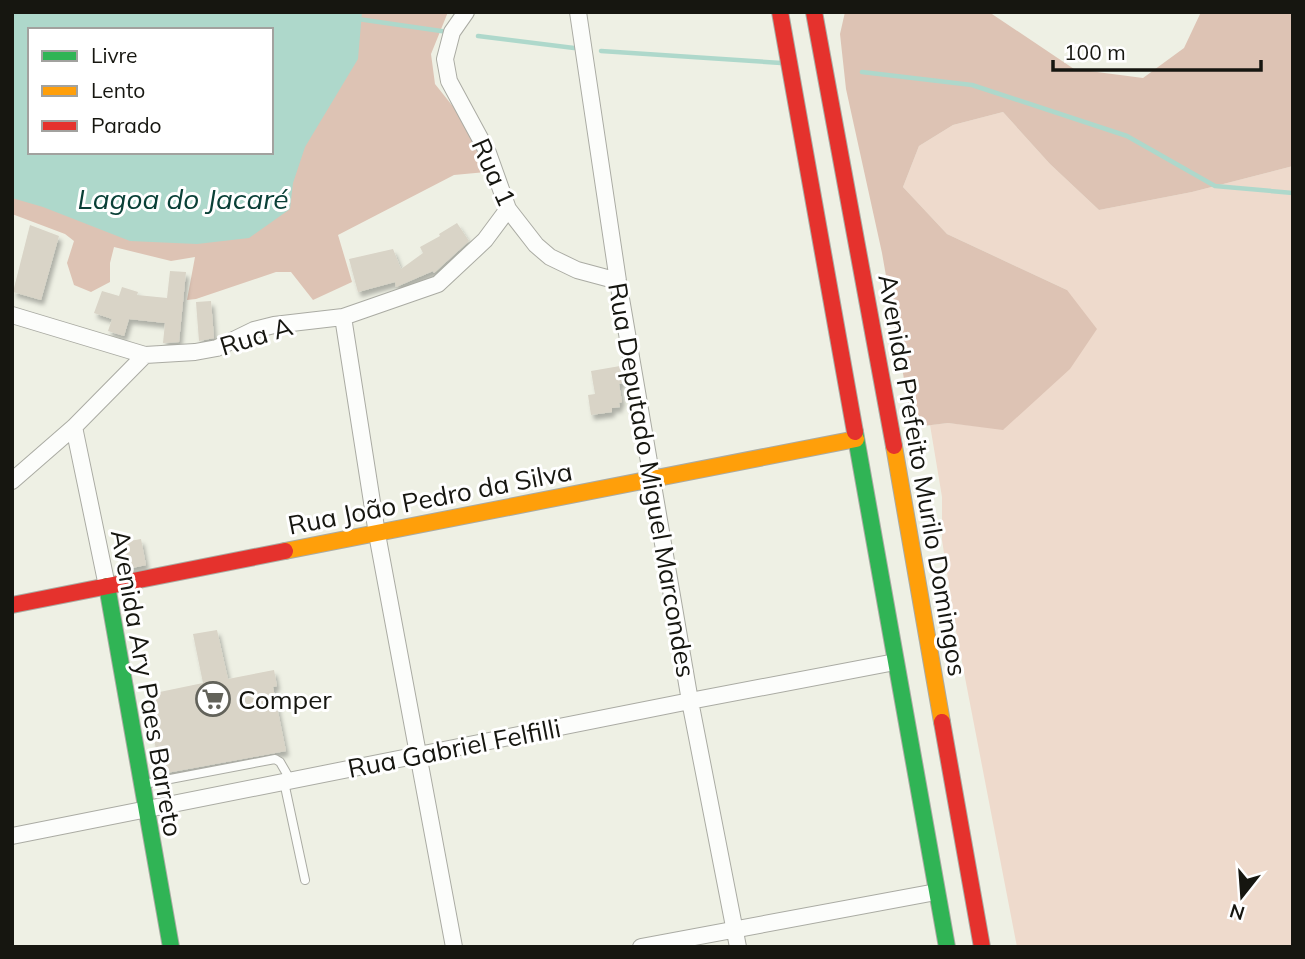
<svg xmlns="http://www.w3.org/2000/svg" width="1305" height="959" viewBox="0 0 1305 959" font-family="Mulish,sans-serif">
  <defs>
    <filter id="shadow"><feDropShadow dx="3" dy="5" stdDeviation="2" flood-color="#0004"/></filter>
  </defs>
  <rect width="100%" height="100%" fill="#eef0e4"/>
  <path fill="#eedacc" d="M 1003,112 L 1050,164 L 1099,210 L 1192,192 L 1293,166 L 1293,947 L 1017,947 L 956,631 L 942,540 L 942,497 L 930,425 L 948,423 L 1004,429 L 1067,290 L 947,234 L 903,187 L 919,146 L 953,125 Z"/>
  <path fill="#ddc3b4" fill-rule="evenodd" d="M 12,12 L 448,12 L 431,54 L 435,84 L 463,119 L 484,158 L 486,172 L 454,175 L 338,235 L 352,282 L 313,300 L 291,272 L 276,272 L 196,299 L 187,300 L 195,257 L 171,261 L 114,247 L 110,263 L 110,282 L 91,292 L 74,285 L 67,263 L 74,241 L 65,234 L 12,214 ZM 30,30 L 271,30 L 271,152 L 30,152 Z
    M 845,12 L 989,12 L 1074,69 L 1143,78 L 1184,48 L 1201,12 L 1293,12 L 1293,166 L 1192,192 L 1099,210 L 1050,164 L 1003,112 L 953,125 L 919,146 L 903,187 L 947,234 L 1067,290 L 1097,329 L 1070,369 L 1003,430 L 948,423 L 915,427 L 908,402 L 882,253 L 846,89 L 840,34 Z"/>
  <path fill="#aed8cb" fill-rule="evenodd" d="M 12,12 L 362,12 L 358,59 L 305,147 L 293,183 L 290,209 L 249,238 L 197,244 L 130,241 L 43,207 L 12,198 ZM 30,30 L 271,30 L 271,152 L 30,152 Z"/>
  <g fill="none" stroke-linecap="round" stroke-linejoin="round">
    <path stroke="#aed8cb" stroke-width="4.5" d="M 358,19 L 448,32
      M 478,36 L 574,48
      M 601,51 L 781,63
      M 862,72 L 972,85 L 1127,136 L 1215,186 L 1293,193"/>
  </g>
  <path fill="#d9d4c7" filter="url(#shadow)" d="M 457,223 L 469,241 L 434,273 L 433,271 L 396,287 L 395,282 L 358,292 L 349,259 L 393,249 L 401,269 L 423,253 L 420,247 L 440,236 L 439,234 Z
    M 30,225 L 59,236 L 41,300 L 13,292 Z
    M 170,271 L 186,272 L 179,342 L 163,343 L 165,323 L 129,319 L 124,336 L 108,331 L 112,319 L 94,313 L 102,291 L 119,296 L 122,287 L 138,292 L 137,295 L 167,298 Z
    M 211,301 L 214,338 L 199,341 L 196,302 Z
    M 620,366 L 623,383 L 619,384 L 622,402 L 619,403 L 620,407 L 612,408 L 612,412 L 591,415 L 588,395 L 595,394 L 591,371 Z
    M 141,539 L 146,565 L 123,570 L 118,543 Z
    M 217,630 L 228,679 L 274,670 L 277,686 L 273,687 L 286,751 L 161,774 L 147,705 L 152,705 L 150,694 L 203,683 L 193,634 Z"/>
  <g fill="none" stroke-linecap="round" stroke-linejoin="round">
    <g stroke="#aaaba3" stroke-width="10">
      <path id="lane" d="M 284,782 L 305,880
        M 144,784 L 275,759 L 280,762 L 291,781"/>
    </g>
    <g stroke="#aaaba3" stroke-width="18">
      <path id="street" d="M 466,12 L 452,32 L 445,59 L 449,81 L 488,153 L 508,209 L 536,245 L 550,257 L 577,270 L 618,281
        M 578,12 L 618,281 L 690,701 L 738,947
        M 12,315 L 145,355 L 195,352 L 217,348 L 254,330 L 274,325 L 343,317 L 438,284 L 485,240 L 508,209
        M 343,317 L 377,534 L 454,947
        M 74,427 L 107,586
        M 12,481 L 74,427 L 145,355
        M 12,836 L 690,701 L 895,662
        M 641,947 L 936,892"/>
    </g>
    <g stroke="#aaaba3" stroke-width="18">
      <path id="fast" d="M 855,432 L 947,947
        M 107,586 L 171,947"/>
    </g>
    <g stroke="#aaaba3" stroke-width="18">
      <path id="slow" d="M 894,446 L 942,722
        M 285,551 L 856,439"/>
    </g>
    <g stroke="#aaaba3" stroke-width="18">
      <path id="jam" d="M 780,12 L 855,432
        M 814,12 L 894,446
        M 12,605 L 285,551
        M 942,722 L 982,947"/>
    </g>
    <use href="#lane" stroke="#fcfdfb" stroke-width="8"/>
    <use href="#street" stroke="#fcfdfb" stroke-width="16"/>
    <use href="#fast" stroke="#30b455" stroke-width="16"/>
    <use href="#slow" stroke="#ff9f0a" stroke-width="16"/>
    <use href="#jam" stroke="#e5322d" stroke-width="16"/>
  </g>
  <defs>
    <g id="supermarket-ring" transform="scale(1.75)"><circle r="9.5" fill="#fff" stroke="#62625a" stroke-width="1.5"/><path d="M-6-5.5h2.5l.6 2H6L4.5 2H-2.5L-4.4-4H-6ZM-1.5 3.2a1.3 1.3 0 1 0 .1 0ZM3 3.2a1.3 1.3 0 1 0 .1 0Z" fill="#62625a"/></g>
  </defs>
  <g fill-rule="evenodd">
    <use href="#supermarket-ring" x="213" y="699"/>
  </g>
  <g text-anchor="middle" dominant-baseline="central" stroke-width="6" stroke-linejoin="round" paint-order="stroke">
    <g font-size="26" fill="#161610" stroke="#fff">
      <text transform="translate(494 172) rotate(66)">Rua 1</text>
      <text transform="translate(256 336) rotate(-17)">Rua A</text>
      <text transform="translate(923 475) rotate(80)">Avenida Prefeito Murilo Domingos</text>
      <text transform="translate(652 480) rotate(80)">Rua Deputado Miguel Marcondes</text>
      <text transform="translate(430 498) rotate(-11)">Rua João Pedro da Silva</text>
      <text transform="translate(147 683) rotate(80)">Avenida Ary Paes Barreto</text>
      <text transform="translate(454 748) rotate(-11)">Rua Gabriel Felfilli</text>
    </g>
    <g font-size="26" fill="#161610" stroke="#fff" text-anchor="start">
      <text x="238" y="699">Comper</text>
    </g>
    <g font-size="28" font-style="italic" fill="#0a4037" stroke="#fff">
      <text x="183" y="198">Lagoa do Jacaré</text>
    </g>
  </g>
  <rect width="1305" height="959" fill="none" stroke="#161610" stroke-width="28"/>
  <rect x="28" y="28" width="245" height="126" fill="#ffffff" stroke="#a2a29f" stroke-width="2"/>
  <rect x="42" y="51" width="35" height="10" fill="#30b455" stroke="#a2a29f" stroke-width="2"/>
  <text x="91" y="63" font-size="21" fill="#161610">Livre</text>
  <rect x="42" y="86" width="35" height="10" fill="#ff9f0a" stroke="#a2a29f" stroke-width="2"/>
  <text x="91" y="98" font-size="21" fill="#161610">Lento</text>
  <rect x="42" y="121" width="35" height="10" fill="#e5322d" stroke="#a2a29f" stroke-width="2"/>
  <text x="91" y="133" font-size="21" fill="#161610">Parado</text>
  <g transform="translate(1242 896) rotate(197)" stroke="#ffffff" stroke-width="5" paint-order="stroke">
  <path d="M0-5L12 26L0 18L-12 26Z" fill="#161610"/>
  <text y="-10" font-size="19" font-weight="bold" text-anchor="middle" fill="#161610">N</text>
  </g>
  <path d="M1053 60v10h208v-10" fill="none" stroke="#161610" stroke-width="3.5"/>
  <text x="1064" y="60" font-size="21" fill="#161610" stroke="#ffffff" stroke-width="5" paint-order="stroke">100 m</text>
</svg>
